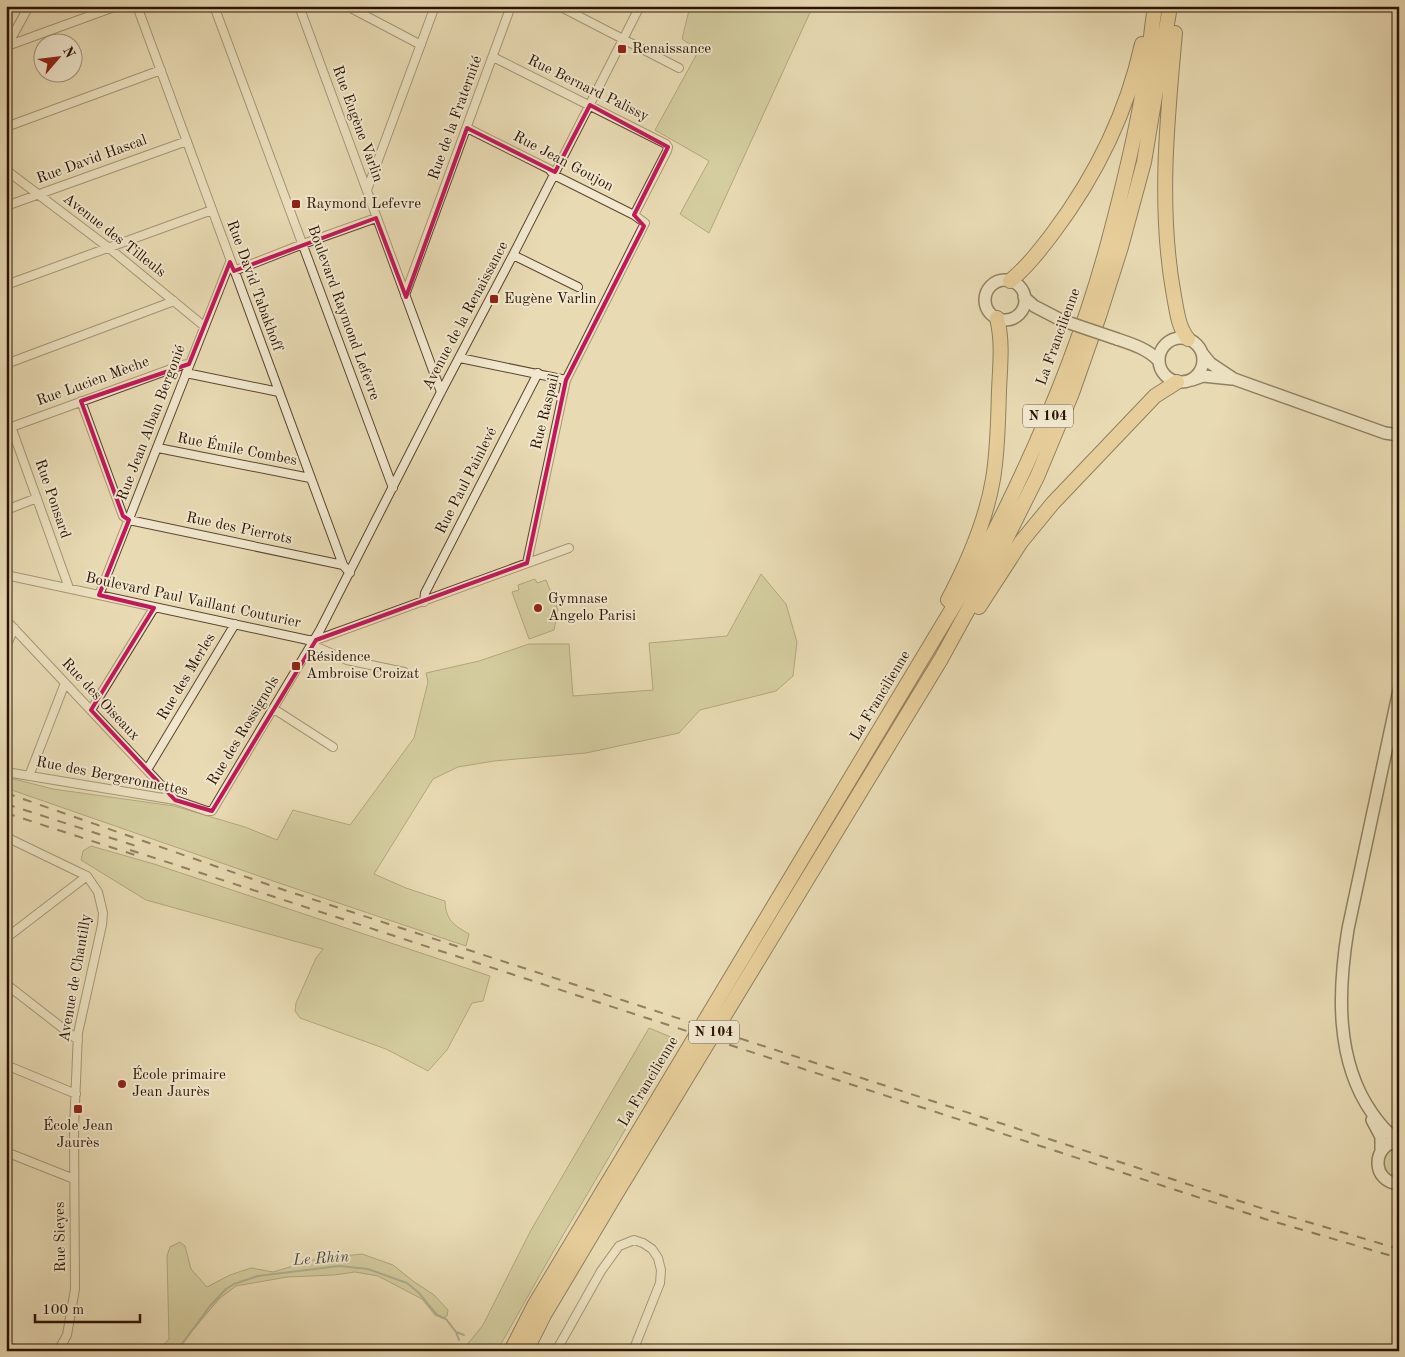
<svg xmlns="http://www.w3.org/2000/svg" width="1405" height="1357" viewBox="0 0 1405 1357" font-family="'Old Standard TT',serif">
  <rect width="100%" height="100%" fill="#e8dab3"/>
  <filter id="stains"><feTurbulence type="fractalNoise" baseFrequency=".004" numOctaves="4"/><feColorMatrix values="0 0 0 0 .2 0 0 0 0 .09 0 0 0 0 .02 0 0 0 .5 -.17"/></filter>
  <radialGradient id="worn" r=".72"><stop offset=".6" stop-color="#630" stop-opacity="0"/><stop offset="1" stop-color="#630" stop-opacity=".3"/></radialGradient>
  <path fill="#bdbd88" stroke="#746844" d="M 690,6 L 813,6 L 709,233 L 680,214 L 709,161 L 655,130 L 699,50 L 682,39 Z
    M 761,574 L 786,604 L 797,642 L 793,676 L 776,691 L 700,710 L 679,733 L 586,753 L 494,761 L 458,767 L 433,779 L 374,874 L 406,888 L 445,901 C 446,921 454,925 469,934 L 466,946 L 279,883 L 6,788 L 6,777 L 53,789 L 174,806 L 245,827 L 277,840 L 293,810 L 350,825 L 414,738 L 428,682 L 426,673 L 479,661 L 529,644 L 569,644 L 573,696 L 653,690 L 649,643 L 727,636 Z
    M 535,579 L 537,583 L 546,580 L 558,610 L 554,630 L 529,639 L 512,592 L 519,590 L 518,585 Z
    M 91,846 L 154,864 L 490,976 L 483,1001 L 472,1003 L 447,1050 L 428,1071 L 386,1049 L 300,1018 L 295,1011 L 296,1003 L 316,958 L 323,949 L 146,900 L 81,860 L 83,851 Z
    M 649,1028 L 678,1040 L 549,1259 L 497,1351 L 462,1351 L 483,1325 L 531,1230 Z
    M 1399,1146 L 1399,1180 C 1377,1173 1378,1153 1399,1146 Z
    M 180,1242 L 185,1246 L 191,1269 L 207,1287 L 230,1275 L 251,1268 L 273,1272 L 317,1259 L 362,1254 L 393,1265 L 413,1281 L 434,1295 L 448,1310 L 447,1316 L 442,1318 L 435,1315 L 422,1299 L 378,1276 L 355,1272 L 334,1275 L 287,1277 L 236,1286 L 220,1298 L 175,1351 L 158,1351 L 169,1339 L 167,1256 L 170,1247 Z"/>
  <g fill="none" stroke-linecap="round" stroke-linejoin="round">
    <path stroke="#6d776d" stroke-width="2" d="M 456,1332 L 464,1335
      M 177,1351 L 210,1306 L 226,1289 L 234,1284 L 258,1276 L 339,1266 L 368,1269 L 407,1283 L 419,1293 L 437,1315 L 446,1319 L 456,1332 L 459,1340"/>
    <g stroke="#5a452e" stroke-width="10">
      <path id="street" d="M 137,6 L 343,565 L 350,573
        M 214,6 L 393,488
        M 299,6 L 441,392
        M 347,6 L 421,45
        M 559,6 L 679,68
        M 7,46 L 117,6
        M 7,46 L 29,6
        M 493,57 L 666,144 L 668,147 L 667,151 L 634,215
        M 6,127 L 161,70
        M 467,128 L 549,169 L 554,175 L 634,215 L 645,223 L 566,380 L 527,563
        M 6,170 L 109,248 L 204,326
        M 367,190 L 435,6
        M 6,206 L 187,141
        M 513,255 L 578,287
        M 234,271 L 303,244 L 376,218
        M 6,285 L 212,210
        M 405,295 L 511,6
        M 460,358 L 566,380
        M 6,364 L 174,301
        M 186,373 L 279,392
        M 81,401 L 123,516 L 129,520 L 343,565
        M 6,420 L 13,432 L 69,588
        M 6,429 L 182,365 L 189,364
        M 158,448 L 310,478
        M 6,510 L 37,498
        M 6,575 L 308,640 L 316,640 L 569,548
        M 99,595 L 230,262
        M 424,602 L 425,593 L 538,373
        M 6,620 L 175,800
        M 312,645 L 347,660 L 404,672
        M 6,647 L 14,628
        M 274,709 L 333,747
        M 91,710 L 154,608
        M 147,770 L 235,624
        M 6,772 L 175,800 L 207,811 L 212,811 L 320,630 L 441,392 L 513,255 L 640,6
        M 29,776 L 65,683
        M 6,837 L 87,876 L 98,892 L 103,913 L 102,925 L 78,1033 L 74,1128 L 75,1289 L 67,1335 L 58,1351
        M 6,938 L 87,876
        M 6,984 L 78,1040
        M 6,1000 L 11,988
        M 6,1065 L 76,1094
        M 6,1152 L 74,1179
        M 556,1351 L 601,1271 L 619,1246 L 634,1240 L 643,1243 L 652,1249 L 658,1258 L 661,1270 L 660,1283 L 633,1351"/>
    </g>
    <g stroke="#2a1301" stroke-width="14">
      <path id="secondary" d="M985 300a20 20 0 1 1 40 0a20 20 0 1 1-40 0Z
        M 1024,297 L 1034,306 L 1061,320
        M1159 360a22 22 0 1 1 44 0a22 22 0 1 1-44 0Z
        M 1117,339 C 1132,344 1148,349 1159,361
        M 1202,353 L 1210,363 L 1234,379 L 1385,433 L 1399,435
        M 1192,380 L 1203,376 L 1232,379
        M 1399,690 L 1348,929 C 1338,990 1335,1060 1372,1113 C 1379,1123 1388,1135 1399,1140
        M 1372,1120 L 1381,1137 L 1381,1151
        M 1399,1141 C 1371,1144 1371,1182 1399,1184"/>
    </g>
    <g stroke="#2a1301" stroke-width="16">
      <path id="highway" d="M 1175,33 C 1167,120 1158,209 1174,296 C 1177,311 1178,327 1188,339
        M 1010,281 C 1027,267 1040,250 1053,233 C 1095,177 1127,112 1142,44
        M 948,600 C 968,562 986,521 993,479 C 998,450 998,420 999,391 C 1000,366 1003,342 997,318
        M 979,607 L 1021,542 L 1053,503 L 1155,396 L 1177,382
        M 511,1351 L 535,1304 L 967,584 C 1025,476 1076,362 1108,243 C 1122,191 1135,138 1144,85 C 1149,59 1151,32 1155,6
        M 526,1351 L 544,1315 L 616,1194 L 941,659 L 997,557 L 1037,477 L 1072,393 L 1099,316 L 1121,247 L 1144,162 L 1170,6"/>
    </g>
    <use href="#street" stroke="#f0e7ce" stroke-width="8"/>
    <use href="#secondary" stroke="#f0e7ce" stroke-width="11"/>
    <use href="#highway" stroke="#e4bd7a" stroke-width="14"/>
    <path stroke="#2a1301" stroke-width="2" stroke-dasharray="9 9" stroke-linecap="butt" d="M 6,793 L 278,888 L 1264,1209 L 1399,1249
      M 6,804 L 139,847
      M 6,813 L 135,855
      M 130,850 L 1265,1219 L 1399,1258"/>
    <g stroke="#2a1301" stroke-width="14" stroke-linecap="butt">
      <path id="secondary-bridge" d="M 1061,320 L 1117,339"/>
    </g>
    <use href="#secondary-bridge" stroke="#f0e7ce" stroke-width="11"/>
  </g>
  <path d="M0 0H1405V1357H0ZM 590,105 L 668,147 L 634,215 L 644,226 L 566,380 L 527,563 L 316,640 L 212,811 L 175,800 L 91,710 L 154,608 L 99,595 L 129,520 L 123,516 L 81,401 L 189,364 L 230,262 L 234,271 L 376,218 L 406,297 L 467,128 L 555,172 Z" fill="#e8dab3" fill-opacity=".55" fill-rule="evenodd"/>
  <path fill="none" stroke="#c2185b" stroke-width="4" stroke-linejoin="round" d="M 590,105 L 668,147 L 634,215 L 644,226 L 566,380 L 527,563 L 316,640 L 212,811 L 175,800 L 91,710 L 154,608 L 99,595 L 129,520 L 123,516 L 81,401 L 189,364 L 230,262 L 234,271 L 376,218 L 406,297 L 467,128 L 555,172 Z"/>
  <g fill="#8f2418" stroke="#f0e7ce" stroke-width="2">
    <rect x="617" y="44" width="10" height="10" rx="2.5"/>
    <rect x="291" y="199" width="10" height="10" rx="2.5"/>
    <rect x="489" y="294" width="10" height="10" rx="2.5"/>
    <circle cx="538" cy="608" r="5"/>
    <rect x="291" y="661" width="10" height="10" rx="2.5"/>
    <circle cx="122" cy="1084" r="5"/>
    <rect x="73" y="1104" width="10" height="10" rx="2.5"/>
  </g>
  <g text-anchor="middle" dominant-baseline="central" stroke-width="4" stroke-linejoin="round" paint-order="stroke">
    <g fill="#f0e7ce" stroke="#65533e" stroke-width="1">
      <rect x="1023" y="404.5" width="50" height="23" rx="4"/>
      <rect x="689" y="1020.5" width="50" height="23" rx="4"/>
    </g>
    <g font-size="14" font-weight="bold" fill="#2a1301">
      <text x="1048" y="416">N 104</text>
      <text x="714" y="1032">N 104</text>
    </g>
    <g font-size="15" fill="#2a1301" stroke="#f0e7ce" text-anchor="start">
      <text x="632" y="49">Renaissance</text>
      <text x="306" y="204">Raymond Lefevre</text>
      <text x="504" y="299">Eugène Varlin</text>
      <text x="548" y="599">Gymnase<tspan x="548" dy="17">Angelo Parisi</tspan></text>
      <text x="306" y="657">Résidence<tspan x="306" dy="17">Ambroise Croizat</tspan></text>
      <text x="132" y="1075">École primaire<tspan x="132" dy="17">Jean Jaurès</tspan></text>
      <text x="78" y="1126" text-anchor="middle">École Jean<tspan x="78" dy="17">Jaurès</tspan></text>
    </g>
    <g font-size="15" fill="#2a1301" stroke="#f0e7ce">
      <text transform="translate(588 89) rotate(26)">Rue Bernard Palissy</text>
      <text transform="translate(456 118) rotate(-70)">Rue de la Fraternité</text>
      <text transform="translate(357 124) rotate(70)">Rue Eugène Varlin</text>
      <text transform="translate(92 160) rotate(-20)">Rue David Hascal</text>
      <text transform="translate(563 162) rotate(28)">Rue Jean Goujon</text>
      <text transform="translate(114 236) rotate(38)">Avenue des Tilleuls</text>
      <text transform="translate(254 286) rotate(70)">Rue David Tabakhoff</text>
      <text transform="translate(343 313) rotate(70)">Boulevard Raymond Lefevre</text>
      <text transform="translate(466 316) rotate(-62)">Avenue de la Renaissance</text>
      <text transform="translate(1059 337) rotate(-70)">La Francilienne</text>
      <text transform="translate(93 382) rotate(-20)">Rue Lucien Mèche</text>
      <text transform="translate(546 412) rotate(-76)">Rue Raspail</text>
      <text transform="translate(152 423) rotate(-69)">Rue Jean Alban Bergonié</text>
      <text transform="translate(237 450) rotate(11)">Rue Émile Combes</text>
      <text transform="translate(467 481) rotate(-63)">Rue Paul Painlevé</text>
      <text transform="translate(52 499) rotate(71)">Rue Ponsard</text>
      <text transform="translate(239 529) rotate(12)">Rue des Pierrots</text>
      <text transform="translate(193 601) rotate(12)">Boulevard Paul Vaillant Couturier</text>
      <text transform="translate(187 677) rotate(-59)">Rue des Merles</text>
      <text transform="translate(881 696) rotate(-59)">La Francilienne</text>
      <text transform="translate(100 700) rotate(47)">Rue des Oiseaux</text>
      <text transform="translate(244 731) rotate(-59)">Rue des Rossignols</text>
      <text transform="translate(112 777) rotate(11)">Rue des Bergeronnettes</text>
      <text transform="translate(76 978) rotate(-80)">Avenue de Chantilly</text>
      <text transform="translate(649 1082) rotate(-59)">La Francilienne</text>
      <text transform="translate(61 1237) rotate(-91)">Rue Sieyes</text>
    </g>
    <g font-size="16" font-style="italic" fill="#514d40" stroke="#f0e7ce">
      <text transform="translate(321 1259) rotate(-4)">Le Rhin</text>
    </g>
  </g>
  <rect width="1405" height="1357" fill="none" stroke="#e8dab3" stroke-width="25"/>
  <rect x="8" y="8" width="1390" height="1342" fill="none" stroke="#2a1301" stroke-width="2.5"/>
  <rect x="12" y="12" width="1380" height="1332" fill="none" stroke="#2a1301"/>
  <g transform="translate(58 58) rotate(62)"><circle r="24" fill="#f0e7ce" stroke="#a1927c"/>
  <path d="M0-4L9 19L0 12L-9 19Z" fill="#8f2418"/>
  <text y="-8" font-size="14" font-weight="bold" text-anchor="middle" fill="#2a1301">N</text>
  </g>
  <path d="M35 1314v8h105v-8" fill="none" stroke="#2a1301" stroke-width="2.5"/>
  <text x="42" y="1314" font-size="15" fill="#2a1301" stroke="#f0e7ce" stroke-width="4" paint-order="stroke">100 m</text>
  <rect width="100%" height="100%" filter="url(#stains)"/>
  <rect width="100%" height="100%" fill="url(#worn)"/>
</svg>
